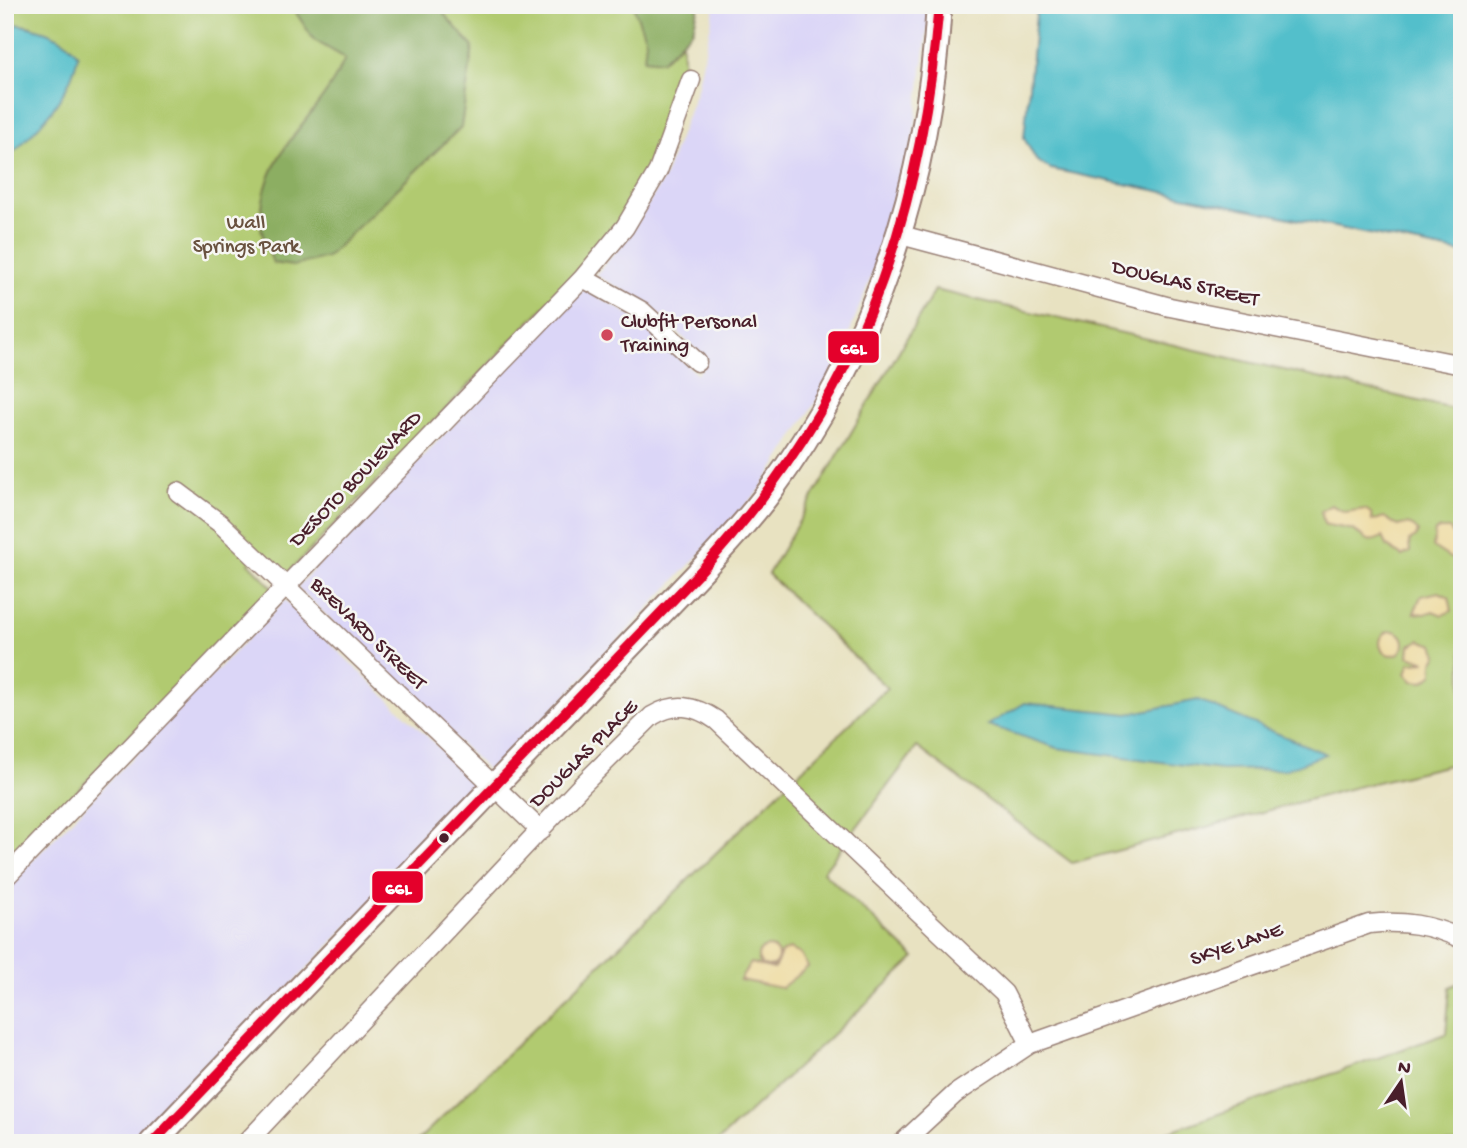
<svg xmlns="http://www.w3.org/2000/svg" width="1467" height="1148" viewBox="0 0 1467 1148" font-family="'Gochi Hand',sans-serif">
  <rect width="100%" height="100%" fill="#f6f6f2"/>
  <filter id="ink" filterUnits="userSpaceOnUse"><feTurbulence type="fractalNoise" baseFrequency=".0143" numOctaves="2"/><feDisplacementMap in="SourceGraphic" scale="14" xChannelSelector="R" yChannelSelector="G"/><feConvolveMatrix kernelMatrix="1 2 1 2 8 2 1 2 1" color-interpolation-filters="sRGB"/></filter>
  <filter id="wash" filterUnits="userSpaceOnUse"><feTurbulence type="fractalNoise" baseFrequency=".00686" numOctaves="4" result="noise"/><feDisplacementMap in="SourceGraphic" scale="28" xChannelSelector="R" yChannelSelector="G"/><feGaussianBlur stdDeviation="1.57" result="paint"/><feColorMatrix in="noise" values="0 0 0 0 0 0 0 0 0 0 0 0 0 0 0 0 0 1.4 0 .05"/><feComposite in="paint" operator="in"/></filter>
  <g filter="url(#wash)">
    <rect width="100%" height="100%" fill="#e8e2c1"/>
    <path fill="#dbd6f7" d="M 715,5 L 887,5 L 930,9 L 908,181 L 834,373 L 760,490 L 492,774 L 297,587 L 584,289 L 638,319 L 697,374 L 708,361 L 648,304 L 596,275 L 631,233 L 665,176 L 697,89 Z
      M 285,600 L 480,787 L 141,1143 L 5,1143 L 5,889 Z"/>
    <path fill="#b1ca6f" stroke="#7e744d" stroke-width="2" d="M 5,5 L 658,5 L 662,61 L 682,42 L 684,73 L 666,134 L 651,168 L 619,222 L 577,273 L 285,576 L 261,552 L 249,563 L 273,588 L 5,866 L 5,160 L 54,108 L 75,67 L 32,27 L 5,22 Z
      M 935,290 L 1462,411 L 1462,762 L 1356,787 L 1072,863 L 917,747 L 823,872 L 915,958 L 716,1143 L 415,1143 L 887,688 L 768,574 Z
      M 1462,981 L 1462,1143 L 1136,1143 L 1446,1034 L 1450,987 Z"/>
    <path fill="#8cae62" stroke="#6b6646" stroke-width="2" d="M 291,5 L 445,5 L 444,14 L 473,47 L 461,127 L 327,257 L 293,266 L 273,263 C 269,251 260,235 261,222 C 261,148 321,118 345,58 L 314,40 Z
      M 633,5 L 699,5 L 693,30 L 662,61 L 644,59 L 646,40 Z"/>
    <path fill="#eeda9e" stroke="#9c7c64" stroke-width="2" d="M 1331,505 L 1345,512 L 1365,509 L 1371,513 L 1372,521 L 1384,517 L 1398,526 C 1405,523 1412,523 1418,531 L 1416,537 L 1409,541 L 1410,552 L 1402,556 L 1386,545 L 1382,537 C 1366,546 1366,536 1352,530 C 1344,527 1332,527 1324,524 L 1321,511 Z
      M 1439,529 L 1450,529 L 1456,540 L 1462,540 L 1462,559 L 1450,558 L 1433,547 L 1435,531 Z
      M 1439,592 L 1449,597 L 1452,611 L 1442,615 L 1433,611 L 1425,614 L 1414,613 L 1421,596 Z
      M1380 643a12 12 0 1 1 24 0a12 12 0 1 1-24 0Z
      M 1420,640 L 1434,645 L 1438,655 L 1433,662 L 1433,674 L 1423,682 L 1413,681 L 1406,673 L 1410,663 L 1426,662 L 1409,656 L 1410,645 Z
      M758 957a10 10 0 1 1 20 0a10 10 0 1 1-20 0Z
      M 789,949 L 801,954 L 808,967 L 781,988 L 740,980 L 751,963 L 774,969 L 781,953 Z"/>
    <path fill="#52bfcb" stroke="#4e6f7b" stroke-width="2" d="M 1037,5 L 1462,5 L 1462,253 L 1051,169 L 1036,160 L 1024,138 Z
      M 5,22 C 31,27 63,32 78,55 C 69,99 36,131 5,160 Z
      M 1198,700 L 1326,754 L 1287,769 L 1221,770 L 1057,748 L 988,725 L 1025,703 L 1128,714 Z"/>
  </g>
  <g filter="url(#ink)">
    <g fill="none" stroke-linecap="round" stroke-linejoin="round">
      <g stroke="#998076" stroke-width="21">
        <path id="street" d="M 901,235 L 1170,307 L 1462,365
          M 583,278 L 642,311 L 697,362
          M 178,492 L 221,524 L 541,831
          M 5,878 L 583,278 L 625,227 L 658,171 L 691,80
          M 246,1143 L 581,786 L 652,716 C 675,702 694,705 716,720 L 1004,993 L 1030,1044
          M 902,1143 L 955,1094 L 1030,1044 L 1369,924 C 1403,920 1431,925 1462,939"/>
      </g>
      <g stroke="#998076" stroke-width="28">
        <path id="secondary" d="M 152,1143 L 697,575 C 721,549 746,523 767,495 C 874,352 929,182 939,5"/>
      </g>
      <use href="#street" stroke="#fff" stroke-width="18"/>
      <use href="#secondary" stroke="#fff" stroke-width="24"/>
      <g stroke="#f6f6f2" stroke-width="16">
        <path id="bus-1" d="M 152,1143 L 697,575 C 855,404 919,235 939,5"/>
      </g>
      <use href="#bus-1" stroke="#e4002b" stroke-width="10"/>
    </g>
  </g>
  <circle fill="#d1495b" stroke="#f6f6f2" stroke-width="2.5" cx="607" cy="335" r="7"/>
  <circle fill="#4a1f2b" stroke="#f6f6f2" stroke-width="2.5" cx="444" cy="838" r="6"/>
  <g text-anchor="middle" dominant-baseline="central" stroke-width="5" stroke-linejoin="round" paint-order="stroke">
    <g font-size="21" fill="#69523f" stroke="#f6f6f2">
      <text x="246" y="224">Wall<tspan x="246" dy="24">Springs Park</tspan></text>
    </g>
    <g font-size="21" fill="#4a1f2b" stroke="#f6f6f2">
      <text transform="translate(1185 285) rotate(13)">DOUGLAS STREET</text>
      <text transform="translate(357 480) rotate(-46)">DESOTO BOULEVARD</text>
      <text transform="translate(367 635) rotate(44)">BREVARD STREET</text>
      <text transform="translate(585 755) rotate(-45)">DOUGLAS PLACE</text>
      <text transform="translate(1237 946) rotate(-19)">SKYE LANE</text>
    </g>
    <g font-size="21" fill="#4a1f2b" stroke="#f6f6f2" text-anchor="start">
      <text x="621" y="323">Clubfit Personal<tspan x="621" dy="24">Training</tspan></text>
    </g>
  </g>
  <g stroke="#f6f6f2" stroke-width="2.5">
    <rect x="827" y="330" width="53" height="34" rx="7" fill="#e4002b"/>
    <rect x="371" y="870" width="53" height="34" rx="7" fill="#e4002b"/>
  </g>
  <g font-size="19" text-anchor="middle" font-weight="bold" fill="#fff">
    <text x="853" y="354">66L</text>
    <text x="398" y="894">66L</text>
  </g>
  <rect width="1467" height="1148" fill="none" stroke="#f6f6f2" stroke-width="28"/>
  <g transform="translate(1401 1082) rotate(13)" stroke="#f6f6f2" stroke-width="5" paint-order="stroke">
  <path d="M0-5L12 26L0 18L-12 26Z" fill="#4a1f2b"/>
  <text y="-10" font-size="19" font-weight="bold" text-anchor="middle" fill="#4a1f2b">N</text>
  </g>
</svg>
